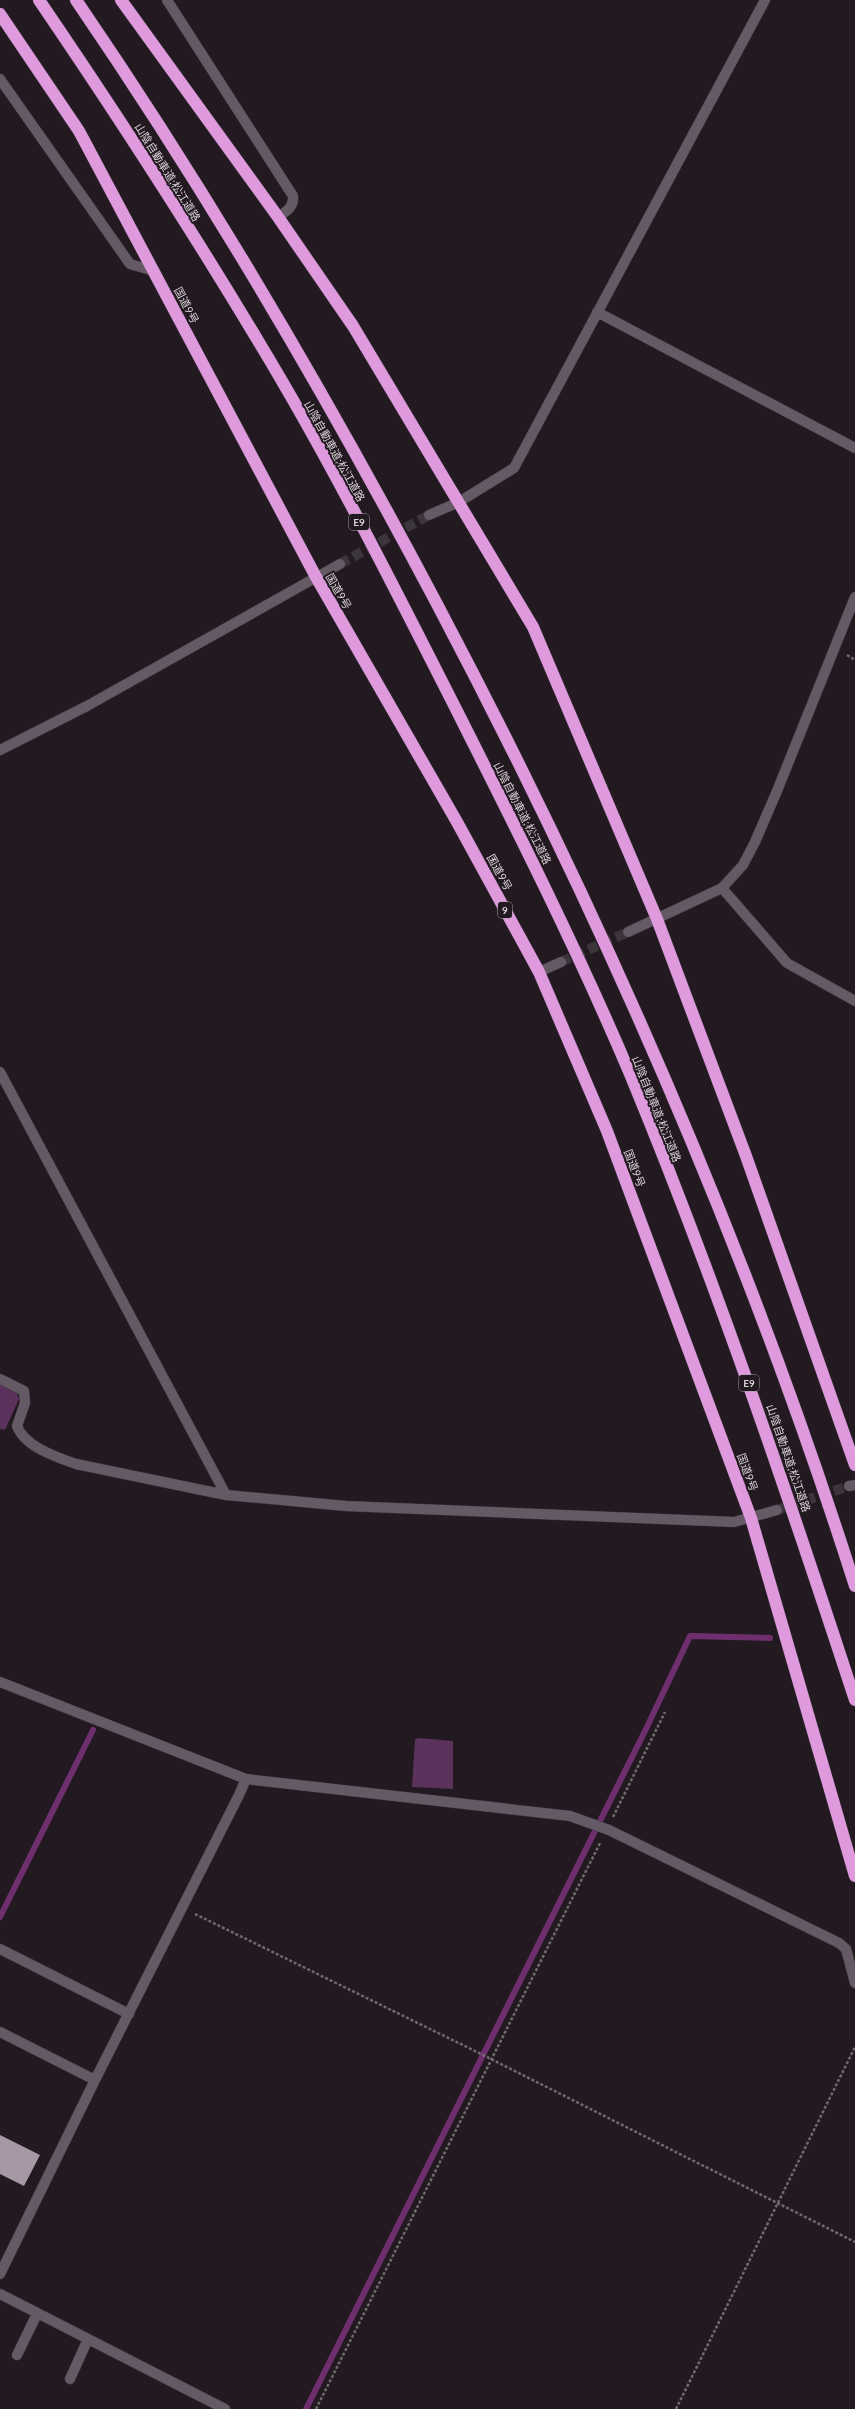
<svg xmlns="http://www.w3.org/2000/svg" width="855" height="2409" viewBox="0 0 855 2409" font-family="Lato,'Noto Sans JP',sans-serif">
  <rect width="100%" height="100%" fill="#221921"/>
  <path fill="#5b325b" d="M 0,1383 L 16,1391 L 19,1399 L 5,1430 L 0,1429 Z
    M 419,1738 L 453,1741 L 453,1789 L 412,1787 L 415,1739 Z"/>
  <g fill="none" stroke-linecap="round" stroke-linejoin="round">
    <path stroke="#6f2f6f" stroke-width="6" d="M 0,1917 L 93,1730
      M 306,2409 L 646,1729 L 690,1636 L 770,1638"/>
  </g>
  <path fill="#a699a5" d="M 0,2135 L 40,2155 L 24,2186 L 0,2174 Z"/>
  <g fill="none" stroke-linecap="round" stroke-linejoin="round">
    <path stroke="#3d353c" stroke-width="10" stroke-dasharray="10 5" stroke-linecap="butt" d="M 340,564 L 429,515
      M 777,1510 L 849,1486"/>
    <path stroke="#3d353c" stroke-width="10" stroke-dasharray="10 5" stroke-linecap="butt" d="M 561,962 L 628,932"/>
    <g stroke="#3c353c" stroke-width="11">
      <path id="street" d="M 167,0 L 293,196 C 294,207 287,211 278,217
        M 0,79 L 130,264 L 154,271
        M 597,312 L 855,448
        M 429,515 L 459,502 L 514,468 L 765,0
        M 0,750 L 87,706 L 340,564
        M 722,888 L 787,963 L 855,1001
        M 0,1072 L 226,1495
        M 0,1379 L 24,1391 L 25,1403 L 17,1426 C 25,1447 56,1457 76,1464 L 226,1495 L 346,1506 L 734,1522 L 777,1510
        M 849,1486 L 855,1485
        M 0,1682 L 246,1779 L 570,1816 L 609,1830 L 839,1943 L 846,1949 L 855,1983
        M 0,1949 L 129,2014
        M 0,2032 L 95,2080
        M 0,2274 L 95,2080 L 239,1795 L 246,1779
        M 0,2294 L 225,2409
        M 17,2355 L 37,2314
        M 70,2379 L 88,2339"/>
    </g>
    <g stroke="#3c353c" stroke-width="11">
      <path id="secondary" d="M 628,932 L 722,888 L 743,865 L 755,842 L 777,791 L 855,597
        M 539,972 L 561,962"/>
    </g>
    <g stroke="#3c353c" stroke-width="13">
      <path id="highway" d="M 39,0 C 116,113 190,227 260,344 C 332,463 395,589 458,713 C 518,832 578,951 630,1074 C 715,1279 786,1489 855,1700
        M 76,0 C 209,194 327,396 437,604 C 604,920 747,1246 855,1586
        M 121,0 L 278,217 L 353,326 L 533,627 L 657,919 L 746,1156 L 855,1465
        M 0,14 L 79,131 L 316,577 L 457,822 L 539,972 L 607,1131 L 751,1518 L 855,1876"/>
    </g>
    <path stroke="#706970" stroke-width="2.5" stroke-dasharray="3 2" stroke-linecap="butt" d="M 847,655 L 855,660
      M 613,1817 L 665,1712
      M 195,1914 L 477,2052 L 855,2242
      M 316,2409 L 600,1843
      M 676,2409 L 855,2047"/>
    <use href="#street" stroke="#645964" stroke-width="10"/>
    <use href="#secondary" stroke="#645964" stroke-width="10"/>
    <use href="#highway" stroke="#de9add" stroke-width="12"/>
  </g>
  <g text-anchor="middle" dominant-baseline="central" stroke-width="4" stroke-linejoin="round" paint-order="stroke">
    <g fill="#221921" stroke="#a19aa1" stroke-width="1">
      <rect x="349" y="514" width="20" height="16" rx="3"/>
      <rect x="498" y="902" width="14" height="16" rx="3"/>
      <rect x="739" y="1375" width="20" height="16" rx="3"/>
    </g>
    <g font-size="10" font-weight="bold" fill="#d8d2d8">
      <text x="359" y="522">E9</text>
      <text x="505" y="910">9</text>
      <text x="749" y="1383">E9</text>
    </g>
    <g font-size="11" fill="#d8d2d8" stroke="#221921">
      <text transform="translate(168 172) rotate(58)">山陰自動車道;松江道路</text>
      <text transform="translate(187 305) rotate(62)">国道9号</text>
      <text transform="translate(335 451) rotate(61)">山陰自動車道;松江道路</text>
      <text transform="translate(339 591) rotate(60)">国道9号</text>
      <text transform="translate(523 813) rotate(63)">山陰自動車道;松江道路</text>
      <text transform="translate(500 872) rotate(61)">国道9号</text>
      <text transform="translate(657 1109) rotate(68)">山陰自動車道;松江道路</text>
      <text transform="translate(635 1168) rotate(69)">国道9号</text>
      <text transform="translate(789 1458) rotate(71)">山陰自動車道;松江道路</text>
      <text transform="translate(748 1472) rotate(70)">国道9号</text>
    </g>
  </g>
</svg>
